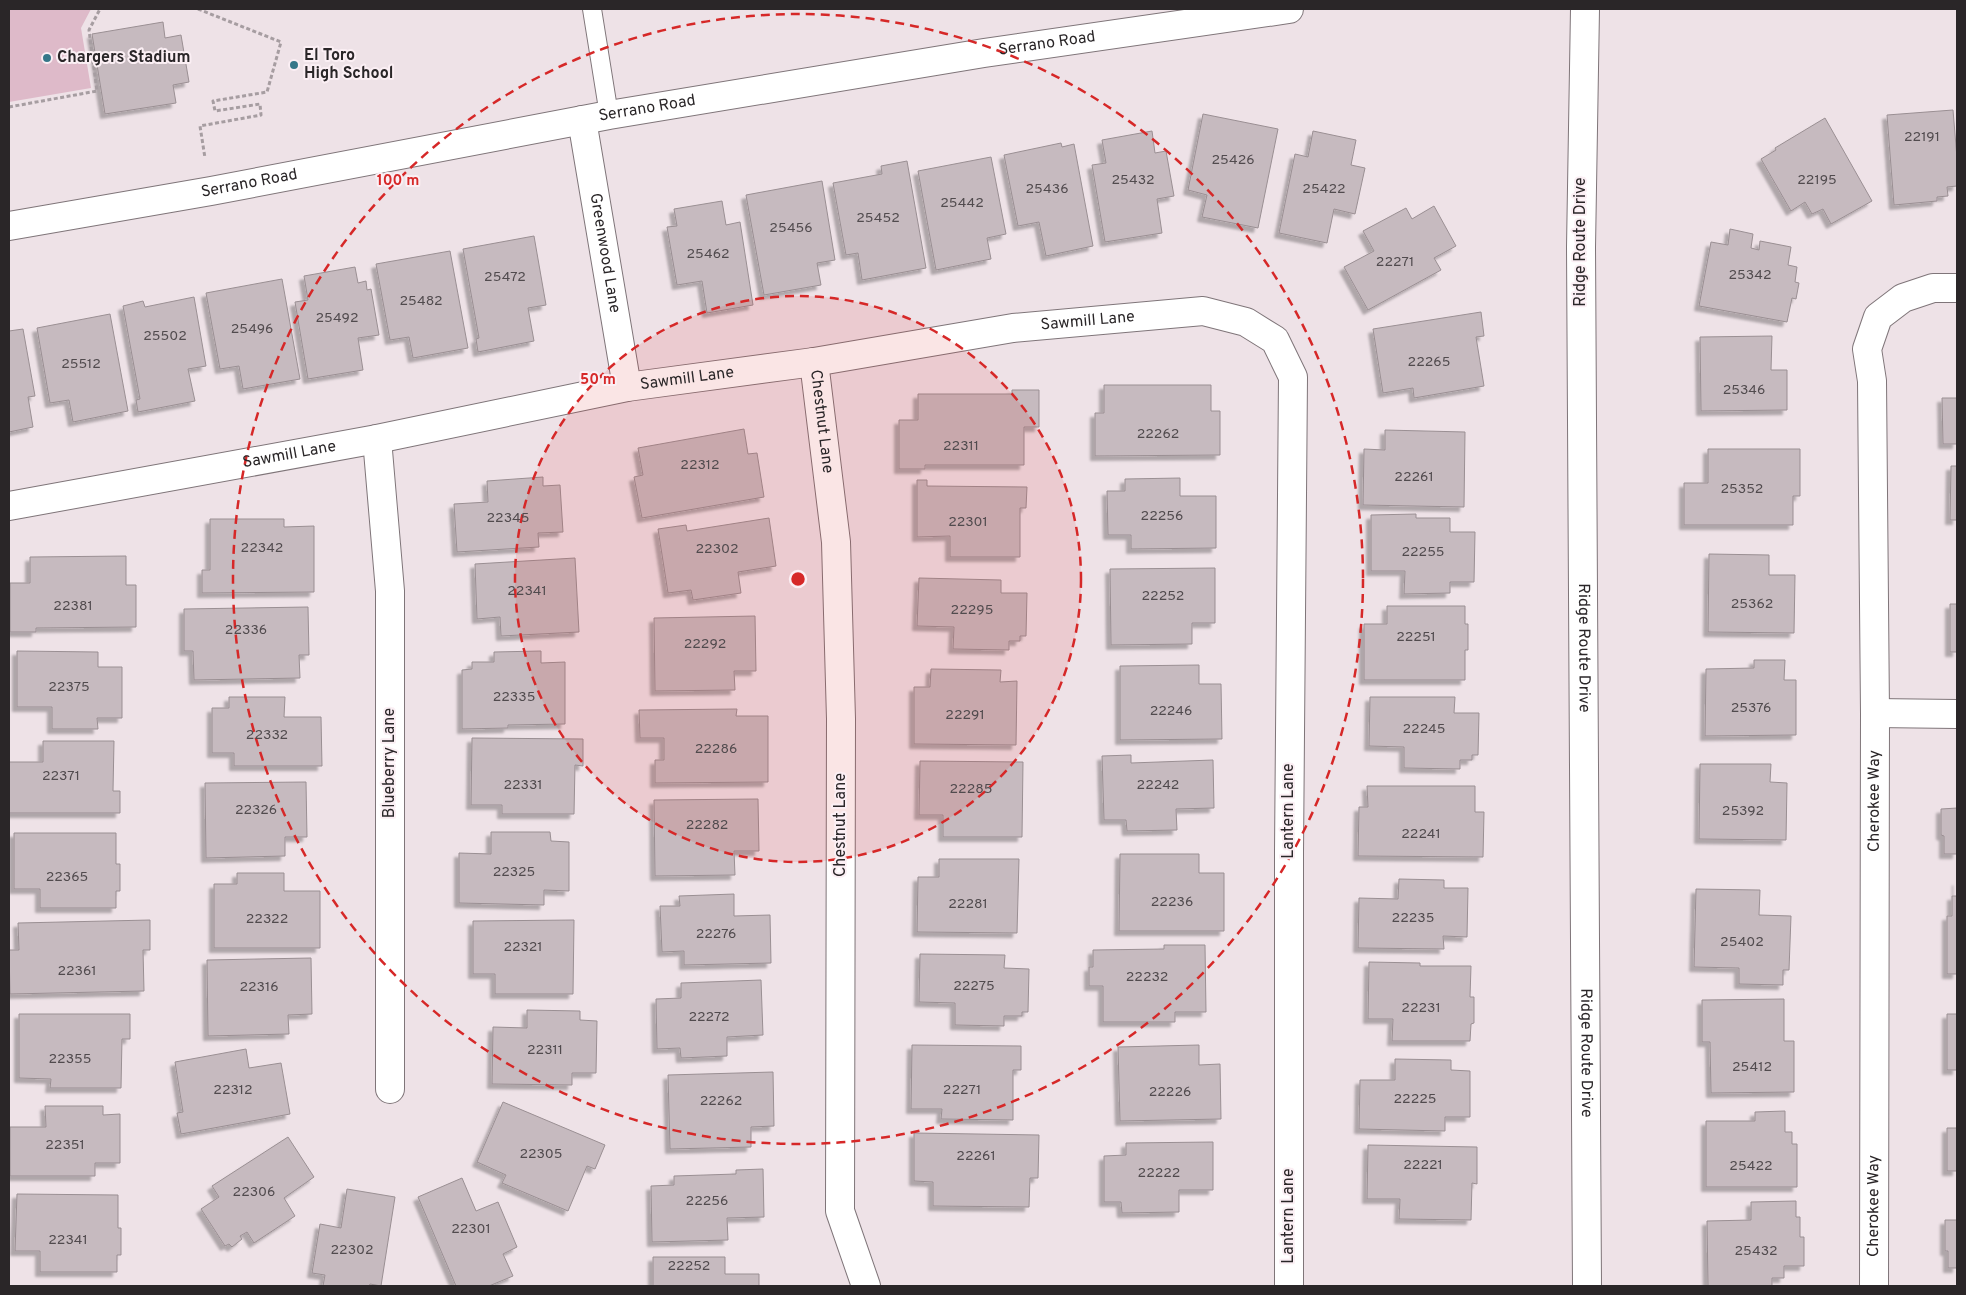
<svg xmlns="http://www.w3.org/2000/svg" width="1966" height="1295" viewBox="0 0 1966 1295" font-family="Overpass,sans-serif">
  <defs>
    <filter id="shadow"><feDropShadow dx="-4.5" dy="4.5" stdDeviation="1" flood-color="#0004"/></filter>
  </defs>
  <rect width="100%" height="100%" fill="#eee2e7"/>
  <path fill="#debac9" d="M 9,9 L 91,9 L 81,28 L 91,88 L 9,102 Z"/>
  <path fill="#c6babf" stroke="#9a8f93" filter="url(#shadow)" d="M 163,22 L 165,38 L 181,35 L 189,82 L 173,85 L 176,103 L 105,114 L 92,34 Z
    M 1953,110 L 1957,158 L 1957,186 L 1947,187 L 1948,196 L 1937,197 L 1937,201 L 1894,205 L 1887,115 Z
    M 1203,114 L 1278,129 L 1258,228 L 1202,217 L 1207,195 L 1188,190 Z
    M 1825,118 L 1872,201 L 1831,224 L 1823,209 L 1812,214 L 1805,202 L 1791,211 L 1761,159 L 1776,150 L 1775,148 Z
    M 1152,131 L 1155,153 L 1166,151 L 1174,196 L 1157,199 L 1162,233 L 1105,242 L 1092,165 L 1106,163 L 1102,140 Z
    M 1313,131 L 1356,140 L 1351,165 L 1365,168 L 1355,214 L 1334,209 L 1327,243 L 1279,233 L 1295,154 L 1308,157 Z
    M 1061,143 L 1062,147 L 1074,144 L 1093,246 L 1046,256 L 1039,222 L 1018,226 L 1004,155 Z
    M 991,157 L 1006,234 L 987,238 L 991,259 L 936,270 L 918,171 Z
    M 907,161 L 926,268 L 862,280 L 858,253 L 846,255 L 833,183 L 882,174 L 881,166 Z
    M 822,181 L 835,260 L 817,263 L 821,285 L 764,295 L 746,195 Z
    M 722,201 L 726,225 L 740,222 L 753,305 L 707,313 L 702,281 L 677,285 L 667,227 L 677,226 L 674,209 Z
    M 1434,206 L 1456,246 L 1434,258 L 1441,270 L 1368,310 L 1344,267 L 1374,251 L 1363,231 L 1406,208 L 1412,219 Z
    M 1730,229 L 1753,234 L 1751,248 L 1759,250 L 1760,241 L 1791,247 L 1788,265 L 1797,267 L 1795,282 L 1799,283 L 1796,299 L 1792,298 L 1787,322 L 1699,306 L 1711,242 L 1728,245 Z
    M 534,236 L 546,305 L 528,308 L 534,341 L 478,352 L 476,339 L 479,338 L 463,249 Z
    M 450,251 L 468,348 L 413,358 L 409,337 L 390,340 L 376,264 Z
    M 355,267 L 358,283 L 366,281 L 367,290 L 371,289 L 379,335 L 358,338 L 363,370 L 308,379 L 295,302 L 308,300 L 304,276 Z
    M 282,279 L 300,379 L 243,389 L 239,366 L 220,369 L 206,293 Z
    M 194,297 L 206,366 L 188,369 L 195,401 L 138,412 L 136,400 L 140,399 L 123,306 L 143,301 L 145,307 Z
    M 1481,312 L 1484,336 L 1476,337 L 1484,386 L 1414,398 L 1413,388 L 1383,393 L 1373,329 Z
    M 110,314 L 128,411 L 73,422 L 69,400 L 50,403 L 37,328 Z
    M 23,329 L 35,396 L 28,397 L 33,427 L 9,432 L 9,331 Z
    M 1772,336 L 1771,370 L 1787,370 L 1787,410 L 1701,411 L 1700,337 Z
    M 1104,385 L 1211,385 L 1211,411 L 1220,411 L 1220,455 L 1095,456 L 1095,413 L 1104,413 Z
    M 1012,390 L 1039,390 L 1039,427 L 1024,427 L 1024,465 L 925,465 L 925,469 L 899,469 L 899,420 L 918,420 L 918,394 L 1012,394 Z
    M 1942,398 L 1957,398 L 1957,444 L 1943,444 Z
    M 744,429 L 748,454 L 757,453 L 764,497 L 642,518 L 634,477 L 643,475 L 638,448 Z
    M 1385,430 L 1465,432 L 1464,507 L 1363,505 L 1364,449 L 1385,450 Z
    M 1708,449 L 1800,449 L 1800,496 L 1793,496 L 1793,525 L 1684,525 L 1684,483 L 1708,483 Z
    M 1951,466 L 1957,466 L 1957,520 L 1950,520 Z
    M 543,477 L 543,486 L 560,485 L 563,532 L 538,533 L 539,547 L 457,552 L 454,504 L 488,502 L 487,481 Z
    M 1180,478 L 1180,496 L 1216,496 L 1216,548 L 1131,549 L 1131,535 L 1108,535 L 1107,491 L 1125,491 L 1125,479 Z
    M 917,480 L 927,480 L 927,486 L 1027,487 L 1026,508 L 1020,508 L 1020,557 L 950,557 L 950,536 L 917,537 Z
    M 1416,514 L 1416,518 L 1450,518 L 1450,532 L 1475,532 L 1474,582 L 1450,582 L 1450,593 L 1404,594 L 1405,571 L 1371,571 L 1371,515 Z
    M 769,518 L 776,566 L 738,572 L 741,593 L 693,600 L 691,590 L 668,593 L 658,529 L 686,525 L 687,531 Z
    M 210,519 L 284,519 L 284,527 L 314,526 L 314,592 L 202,593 L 202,570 L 210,570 Z
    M 1709,554 L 1769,555 L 1769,575 L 1795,575 L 1794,633 L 1708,632 Z
    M 126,556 L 126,585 L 136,585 L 136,627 L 36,628 L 36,632 L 10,632 L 10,583 L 30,583 L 30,557 Z
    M 575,558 L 579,632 L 501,636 L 500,617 L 477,619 L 475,564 Z
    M 1215,568 L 1215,623 L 1192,623 L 1192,644 L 1111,645 L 1110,569 Z
    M 919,578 L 1001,580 L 1001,593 L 1027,593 L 1026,636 L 1020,636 L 1020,641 L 1009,641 L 1009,650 L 953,649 L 954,627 L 917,626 Z
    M 1950,604 L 1957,604 L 1957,652 L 1950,652 Z
    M 1387,606 L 1465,606 L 1465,624 L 1468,624 L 1468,650 L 1465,650 L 1465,680 L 1364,680 L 1364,624 L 1387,624 Z
    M 308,607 L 309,655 L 299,655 L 300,678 L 194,680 L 193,651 L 184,651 L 184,609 Z
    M 755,616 L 756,671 L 734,671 L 735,690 L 655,691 L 654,618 Z
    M 17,651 L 98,652 L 98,667 L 122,667 L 122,718 L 97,718 L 98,729 L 52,729 L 52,707 L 17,707 Z
    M 541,651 L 541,663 L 565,662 L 565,724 L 508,725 L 508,728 L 462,729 L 462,670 L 472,669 L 472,662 L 494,662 L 494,652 Z
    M 1754,660 L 1785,660 L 1784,680 L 1796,680 L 1796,735 L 1705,736 L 1706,669 L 1754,668 Z
    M 1199,665 L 1199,684 L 1221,684 L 1222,739 L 1120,740 L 1120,666 Z
    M 931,669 L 1001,670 L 1000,682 L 1017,681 L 1016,745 L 914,744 L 914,687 L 930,687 Z
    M 229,697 L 285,697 L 284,717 L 321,717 L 322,766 L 234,766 L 234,753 L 212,753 L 212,708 L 229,708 Z
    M 1370,697 L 1455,697 L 1454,713 L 1479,713 L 1478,755 L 1472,755 L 1472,760 L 1460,760 L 1460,769 L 1404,768 L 1404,747 L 1369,746 Z
    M 737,709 L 736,716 L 768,716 L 768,782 L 655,783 L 655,760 L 664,760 L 664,738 L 640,738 L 639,710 Z
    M 472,738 L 583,739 L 583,766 L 575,765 L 574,814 L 502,814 L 502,805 L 471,805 Z
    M 43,741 L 114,741 L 113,791 L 120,791 L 120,813 L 9,813 L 9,762 L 43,762 Z
    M 1131,755 L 1131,763 L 1213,760 L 1214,808 L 1176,809 L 1177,830 L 1127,831 L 1126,820 L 1104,820 L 1102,756 Z
    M 920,761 L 1023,762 L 1022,837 L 943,837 L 943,815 L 919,815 Z
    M 1700,764 L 1771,764 L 1770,782 L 1787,783 L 1786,840 L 1699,839 Z
    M 306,782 L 307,837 L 285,837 L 285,856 L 206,858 L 205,783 Z
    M 1367,786 L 1475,786 L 1475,812 L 1484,812 L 1483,857 L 1358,856 L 1359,807 L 1368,807 Z
    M 758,799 L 759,851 L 734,851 L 735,875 L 655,876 L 654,800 Z
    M 1957,808 L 1957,854 L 1944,854 L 1944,836 L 1941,835 L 1941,809 Z
    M 491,832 L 550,832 L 551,841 L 569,842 L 569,891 L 544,890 L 544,905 L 459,903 L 459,853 L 491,854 Z
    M 14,833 L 116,833 L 116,864 L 120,864 L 120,891 L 116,891 L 116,908 L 40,908 L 40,889 L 14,889 Z
    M 1120,854 L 1199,854 L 1199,873 L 1224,873 L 1224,931 L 1119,931 Z
    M 939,859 L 1019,859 L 1017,933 L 917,932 L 918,877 L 939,877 Z
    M 237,873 L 284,873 L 284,891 L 320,891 L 320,948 L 214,948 L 214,884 L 237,884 Z
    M 1399,879 L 1444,880 L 1444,888 L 1468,888 L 1467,937 L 1443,936 L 1444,949 L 1358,948 L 1359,898 L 1398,899 Z
    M 1957,881 L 1957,974 L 1947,974 L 1947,916 L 1952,916 L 1952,896 L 1957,896 Z
    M 1696,889 L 1760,890 L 1759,915 L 1791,916 L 1789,970 L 1783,970 L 1783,985 L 1739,984 L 1739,968 L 1694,967 Z
    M 734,894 L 734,916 L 770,915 L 771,963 L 684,965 L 684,951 L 662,952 L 660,906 L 680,906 L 679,896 Z
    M 150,920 L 150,950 L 143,950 L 144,991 L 10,994 L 9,950 L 19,950 L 18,923 Z
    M 574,920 L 573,994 L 495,994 L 495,974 L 473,974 L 473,921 Z
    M 1164,945 L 1205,945 L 1206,1012 L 1175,1012 L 1175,1022 L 1103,1022 L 1103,986 L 1089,986 L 1089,967 L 1093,967 L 1093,950 L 1164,949 Z
    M 920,954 L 1005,955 L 1004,968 L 1029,969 L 1028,1012 L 1022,1012 L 1022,1016 L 1004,1016 L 1004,1026 L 955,1025 L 955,1003 L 919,1002 Z
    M 311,958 L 312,1014 L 288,1015 L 289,1034 L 208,1036 L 207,960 Z
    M 1369,962 L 1420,963 L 1420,966 L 1471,966 L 1470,997 L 1474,997 L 1474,1023 L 1471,1024 L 1470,1041 L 1392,1041 L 1393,1019 L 1368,1019 Z
    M 761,980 L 763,1035 L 727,1037 L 727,1056 L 681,1058 L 680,1048 L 657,1049 L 656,999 L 681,998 L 681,983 Z
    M 1784,999 L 1784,1041 L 1794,1041 L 1794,1092 L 1711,1093 L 1710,1042 L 1702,1042 L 1702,1000 Z
    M 527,1010 L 580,1011 L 580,1020 L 597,1021 L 596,1073 L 572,1073 L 572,1085 L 492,1084 L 493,1027 L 527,1028 Z
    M 19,1014 L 130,1014 L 130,1039 L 122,1039 L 121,1088 L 50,1088 L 51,1079 L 19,1078 Z
    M 1947,1014 L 1957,1014 L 1957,1070 L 1947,1070 Z
    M 912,1045 L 1021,1046 L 1021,1070 L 1013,1070 L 1013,1120 L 941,1119 L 942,1109 L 911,1109 Z
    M 1199,1045 L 1199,1065 L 1220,1064 L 1221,1119 L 1120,1121 L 1118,1047 Z
    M 246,1049 L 249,1068 L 281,1063 L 290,1114 L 181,1134 L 177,1113 L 183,1112 L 175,1062 Z
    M 1395,1059 L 1451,1060 L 1451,1070 L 1470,1071 L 1470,1117 L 1445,1117 L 1445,1131 L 1359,1129 L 1360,1080 L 1395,1080 Z
    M 773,1072 L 774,1126 L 751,1127 L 751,1147 L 670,1149 L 668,1075 Z
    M 503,1102 L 605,1145 L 595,1169 L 587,1166 L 568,1211 L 502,1183 L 506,1175 L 477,1162 Z
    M 45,1106 L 103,1106 L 103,1115 L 120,1114 L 120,1163 L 95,1163 L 95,1176 L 10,1176 L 10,1127 L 46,1127 Z
    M 1785,1111 L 1785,1132 L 1792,1132 L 1792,1144 L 1797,1144 L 1797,1187 L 1706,1187 L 1706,1121 L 1755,1121 L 1755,1112 Z
    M 1947,1128 L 1957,1128 L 1957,1171 L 1947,1171 Z
    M 914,1133 L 1039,1135 L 1038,1178 L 1030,1178 L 1029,1207 L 933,1206 L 933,1182 L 914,1181 Z
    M 288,1137 L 314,1177 L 284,1198 L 295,1216 L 254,1243 L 247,1232 L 240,1236 L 242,1239 L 232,1247 L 229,1244 L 225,1246 L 201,1209 L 219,1197 L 212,1186 Z
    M 1213,1142 L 1213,1190 L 1179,1190 L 1179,1212 L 1122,1213 L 1121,1202 L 1104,1202 L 1104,1156 L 1126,1155 L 1126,1143 Z
    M 1368,1145 L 1477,1147 L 1477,1184 L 1472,1183 L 1471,1220 L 1399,1219 L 1400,1199 L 1367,1199 Z
    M 763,1169 L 764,1217 L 727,1218 L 728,1240 L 652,1242 L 651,1186 L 674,1185 L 674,1176 L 736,1174 L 736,1170 Z
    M 462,1178 L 476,1211 L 498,1202 L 517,1247 L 503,1254 L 513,1276 L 489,1286 L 456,1286 L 418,1197 Z
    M 347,1189 L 395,1197 L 381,1286 L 370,1284 L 369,1286 L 323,1286 L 325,1275 L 312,1273 L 320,1224 L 341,1228 Z
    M 17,1194 L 118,1195 L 118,1228 L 121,1228 L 121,1255 L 117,1255 L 117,1272 L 40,1272 L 40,1251 L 15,1251 Z
    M 1796,1201 L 1796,1217 L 1800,1217 L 1800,1237 L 1804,1237 L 1804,1266 L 1784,1266 L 1784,1278 L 1772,1278 L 1772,1286 L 1708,1286 L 1707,1221 L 1751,1220 L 1751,1202 Z
    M 1945,1220 L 1957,1220 L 1957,1268 L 1948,1268 L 1948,1251 L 1945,1251 Z
    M 653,1257 L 725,1257 L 725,1274 L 759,1274 L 759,1286 L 653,1286 Z"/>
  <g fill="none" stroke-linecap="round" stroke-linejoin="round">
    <g stroke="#7f7579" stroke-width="20">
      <path id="service" d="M 592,9 L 609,115"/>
    </g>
    <g stroke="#7f7579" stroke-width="30">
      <g id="minor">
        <path id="s1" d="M 582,120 L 627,387"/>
        <path id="s2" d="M 814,362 L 836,542 L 841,719 L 840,1211 L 866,1286"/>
        <path d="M 377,439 L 390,591 L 390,1089"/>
        <path id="s3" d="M 9,506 L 377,439 L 627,387 L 814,362 L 1013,328 L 1203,311 L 1246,322 L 1275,340 L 1293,377 L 1289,852 L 1289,1286"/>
        <path d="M 1875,713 L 1957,714"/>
        <path id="s4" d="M 1874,1286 L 1875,713 L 1872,381 L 1867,349 L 1878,317 L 1903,298 L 1933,288 L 1957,288"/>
      </g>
    </g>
    <g stroke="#7f7579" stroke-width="30">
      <g id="tertiary">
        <path id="s5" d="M 9,226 L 211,191 L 609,115 L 984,53 L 1289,9"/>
      </g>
    </g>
    <g stroke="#7f7579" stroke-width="30">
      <g id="secondary">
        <path id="s6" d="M 1585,9 L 1581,247 L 1587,1286"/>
      </g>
    </g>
    <path stroke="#a69da1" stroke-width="3" stroke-dasharray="4 2.5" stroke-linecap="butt" d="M 198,9 L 281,42 L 267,92 L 213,101 L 215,111 L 260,104 L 261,115 L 200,126 L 205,158
      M 9,107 L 97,91 L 89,30 L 100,9"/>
    <use href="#service" stroke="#fff" stroke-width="18"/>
    <use href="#minor" stroke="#fff" stroke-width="28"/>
    <use href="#tertiary" stroke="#fff" stroke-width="28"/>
    <use href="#secondary" stroke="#fff" stroke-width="28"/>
  </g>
  <circle cx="798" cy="579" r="283" fill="#d62828" fill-opacity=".12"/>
  <g fill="none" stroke="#d62828" stroke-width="2.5" stroke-dasharray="9 6">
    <circle cx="798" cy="579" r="283"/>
    <circle cx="798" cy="579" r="565"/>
  </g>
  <g fill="#367789" stroke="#fbeff4" stroke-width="2">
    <circle cx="47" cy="58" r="5"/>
    <circle cx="294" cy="65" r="5"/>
  </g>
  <g text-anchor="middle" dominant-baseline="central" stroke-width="4" stroke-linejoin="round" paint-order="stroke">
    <g font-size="14" fill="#514b4e">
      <text x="1922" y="137">22191</text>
      <text x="1233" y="160">25426</text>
      <text x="1133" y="180">25432</text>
      <text x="1817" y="180">22195</text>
      <text x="1047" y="189">25436</text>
      <text x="1324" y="189">25422</text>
      <text x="962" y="203">25442</text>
      <text x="878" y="218">25452</text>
      <text x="791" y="228">25456</text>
      <text x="708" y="254">25462</text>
      <text x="1395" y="262">22271</text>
      <text x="1750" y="275">25342</text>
      <text x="505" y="277">25472</text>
      <text x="421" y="301">25482</text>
      <text x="337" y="318">25492</text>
      <text x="252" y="329">25496</text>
      <text x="165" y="336">25502</text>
      <text x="1429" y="362">22265</text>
      <text x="81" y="364">25512</text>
      <text x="1744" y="390">25346</text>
      <text x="1158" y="434">22262</text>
      <text x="961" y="446">22311</text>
      <text x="700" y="465">22312</text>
      <text x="1414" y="477">22261</text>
      <text x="1742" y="489">25352</text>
      <text x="1162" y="516">22256</text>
      <text x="508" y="518">22345</text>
      <text x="968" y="522">22301</text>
      <text x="262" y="548">22342</text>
      <text x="717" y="549">22302</text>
      <text x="1423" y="552">22255</text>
      <text x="527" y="591">22341</text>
      <text x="1163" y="596">22252</text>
      <text x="1752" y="604">25362</text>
      <text x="73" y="606">22381</text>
      <text x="972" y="610">22295</text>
      <text x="246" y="630">22336</text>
      <text x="1416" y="637">22251</text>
      <text x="705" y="644">22292</text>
      <text x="69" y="687">22375</text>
      <text x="514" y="697">22335</text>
      <text x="1751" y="708">25376</text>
      <text x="1171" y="711">22246</text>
      <text x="965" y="715">22291</text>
      <text x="1424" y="729">22245</text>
      <text x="267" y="735">22332</text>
      <text x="716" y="749">22286</text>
      <text x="61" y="776">22371</text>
      <text x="523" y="785">22331</text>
      <text x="1158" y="785">22242</text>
      <text x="971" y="789">22285</text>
      <text x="256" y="810">22326</text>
      <text x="1743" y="811">25392</text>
      <text x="707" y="825">22282</text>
      <text x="1421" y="834">22241</text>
      <text x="514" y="872">22325</text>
      <text x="67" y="877">22365</text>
      <text x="1172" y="902">22236</text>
      <text x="968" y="904">22281</text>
      <text x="1413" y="918">22235</text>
      <text x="267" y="919">22322</text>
      <text x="716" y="934">22276</text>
      <text x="1742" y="942">25402</text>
      <text x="523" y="947">22321</text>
      <text x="77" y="971">22361</text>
      <text x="1147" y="977">22232</text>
      <text x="974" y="986">22275</text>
      <text x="259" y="987">22316</text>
      <text x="1421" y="1008">22231</text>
      <text x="709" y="1017">22272</text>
      <text x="545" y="1050">22311</text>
      <text x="70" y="1059">22355</text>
      <text x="1752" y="1067">25412</text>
      <text x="233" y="1090">22312</text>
      <text x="962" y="1090">22271</text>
      <text x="1170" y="1092">22226</text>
      <text x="1415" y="1099">22225</text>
      <text x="721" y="1101">22262</text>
      <text x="65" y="1145">22351</text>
      <text x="541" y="1154">22305</text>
      <text x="976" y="1156">22261</text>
      <text x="1423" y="1165">22221</text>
      <text x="1751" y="1166">25422</text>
      <text x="1159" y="1173">22222</text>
      <text x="254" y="1192">22306</text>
      <text x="707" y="1201">22256</text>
      <text x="471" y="1229">22301</text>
      <text x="68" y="1240">22341</text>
      <text x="352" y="1250">22302</text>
      <text x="1756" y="1251">25432</text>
      <text x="689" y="1266">22252</text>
    </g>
    <g font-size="16" fill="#2a2628" stroke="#fbeff4">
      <text stroke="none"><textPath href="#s5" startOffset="1054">Serrano Road</textPath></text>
      <text stroke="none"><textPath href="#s5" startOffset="649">Serrano Road</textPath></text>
      <text stroke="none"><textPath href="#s5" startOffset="244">Serrano Road</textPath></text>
      <text transform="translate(1581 242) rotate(-90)">Ridge Route Drive</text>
      <text stroke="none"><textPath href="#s1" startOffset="135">Greenwood Lane</textPath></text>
      <text stroke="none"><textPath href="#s3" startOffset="1095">Sawmill Lane</textPath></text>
      <text stroke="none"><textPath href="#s3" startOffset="690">Sawmill Lane</textPath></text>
      <text stroke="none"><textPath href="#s2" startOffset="60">Chestnut Lane</textPath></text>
      <text stroke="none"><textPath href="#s3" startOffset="285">Sawmill Lane</textPath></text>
      <text stroke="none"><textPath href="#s6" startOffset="639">Ridge Route Drive</textPath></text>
      <text transform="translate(390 763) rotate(-90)">Blueberry Lane</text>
      <text stroke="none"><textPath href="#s4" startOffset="485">Cherokee Way</textPath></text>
      <text transform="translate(1289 811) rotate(-90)">Lantern Lane</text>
      <text transform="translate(841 825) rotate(-90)">Chestnut Lane</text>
      <text stroke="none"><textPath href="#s6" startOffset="1044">Ridge Route Drive</textPath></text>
      <text stroke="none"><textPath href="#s4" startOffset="80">Cherokee Way</textPath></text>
      <text transform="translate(1289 1216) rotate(-90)">Lantern Lane</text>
    </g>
    <g font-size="16" font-weight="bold" fill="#2a2628" stroke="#fbeff4" text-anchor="start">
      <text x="304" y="56">El Toro<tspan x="304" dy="18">High School</tspan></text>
      <text x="57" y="58">Chargers Stadium</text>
    </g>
  </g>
  <circle cx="798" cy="579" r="8" fill="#d62828" stroke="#fbeff4" stroke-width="2.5"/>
  <g font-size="15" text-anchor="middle" font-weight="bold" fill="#d62828" stroke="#fbeff4" stroke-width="4" stroke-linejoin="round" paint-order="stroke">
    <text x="398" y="185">100 m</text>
    <text x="598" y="384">50 m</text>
  </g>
  <rect width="1966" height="1295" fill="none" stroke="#2a2628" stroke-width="20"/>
</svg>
